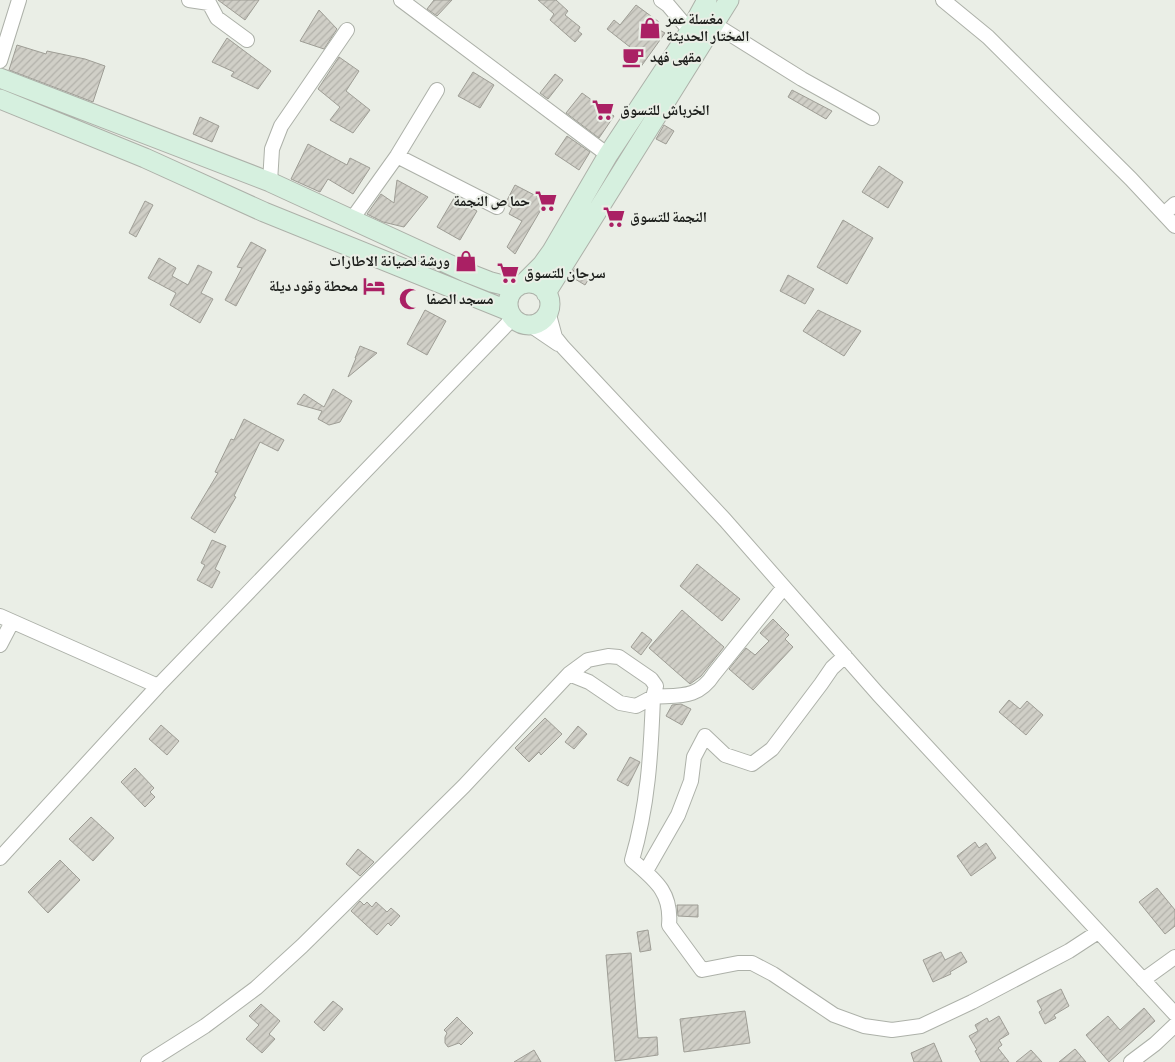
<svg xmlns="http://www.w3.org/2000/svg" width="1175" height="1062" viewBox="0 0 1175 1062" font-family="'Alegreya Sans','Noto Naskh Arabic',sans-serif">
  <defs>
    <pattern id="building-hatch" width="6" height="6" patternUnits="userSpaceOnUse" patternTransform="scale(1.25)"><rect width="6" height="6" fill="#d0cfc7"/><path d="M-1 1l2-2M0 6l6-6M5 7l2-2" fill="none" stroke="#b2b1aa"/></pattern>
  </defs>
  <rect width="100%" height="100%" fill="#eaeee6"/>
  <path fill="url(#building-hatch)" stroke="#9e9d95" d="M 218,0 L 259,0 L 245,20 Z
    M 434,0 L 452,0 L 437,16 L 427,9 Z
    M 538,0 L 556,0 L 568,11 L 565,15 L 580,27 L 578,31 L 582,34 L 575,42 L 550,20 L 554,14 Z
    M 636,5 L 659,22 L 654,27 L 665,33 L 640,68 L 628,60 L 635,51 L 607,29 L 614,20 L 620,25 Z
    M 319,10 L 337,29 L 324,49 L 300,41 Z
    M 227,38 L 271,71 L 258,89 L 231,76 L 234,72 L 212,62 Z
    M 17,45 L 46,54 L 47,51 L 85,59 L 105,66 L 93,102 L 9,70 Z
    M 339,57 L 359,71 L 346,91 L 370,110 L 353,133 L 330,120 L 340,107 L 318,89 Z
    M 473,72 L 494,85 L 480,108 L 458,96 Z
    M 555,74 L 563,80 L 548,99 L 540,93 Z
    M 792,90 L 832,111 L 826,119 L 788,97 Z
    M 582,93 L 614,116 L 599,138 L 566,113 Z
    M 200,117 L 219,126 L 212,142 L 193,134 Z
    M 664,125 L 674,131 L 666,144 L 656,139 Z
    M 567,136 L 590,152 L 579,170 L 555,154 Z
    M 308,144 L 347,165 L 350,158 L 370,168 L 353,194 L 328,179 L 320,192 L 291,179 Z
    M 879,166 L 903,182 L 888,208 L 862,192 Z
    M 397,180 L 428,197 L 404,227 L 383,222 L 367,214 L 381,194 L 394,203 Z
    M 515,185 L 546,201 L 515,254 L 507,247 L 522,221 L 509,214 L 512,208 L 505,204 Z
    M 454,198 L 477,211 L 460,240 L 437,227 Z
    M 145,201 L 153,205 L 136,237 L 129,233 Z
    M 843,220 L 873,238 L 847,284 L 817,267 Z
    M 251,242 L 266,250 L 236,306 L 225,300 L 242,268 L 237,267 Z
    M 159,258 L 176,268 L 172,276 L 188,285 L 198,265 L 212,272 L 201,293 L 213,299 L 200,323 L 170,305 L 176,293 L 148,278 Z
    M 575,268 L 590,277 L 585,285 L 570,276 Z
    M 788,275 L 814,289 L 805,304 L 780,291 Z
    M 425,310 L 446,321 L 427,355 L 407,344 Z
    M 818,310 L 861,331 L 844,356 L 803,331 Z
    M 360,346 L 377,353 L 348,377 L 356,358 L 355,358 Z
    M 333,389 L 352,401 L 340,422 L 329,425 L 318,419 L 322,411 L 297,404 L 304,394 L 324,407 Z
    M 244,419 L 284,440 L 278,451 L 260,442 L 234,496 L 236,497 L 215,533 L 191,518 L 218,473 L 215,472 L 231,439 L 234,440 Z
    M 212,540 L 226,546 L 215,569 L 220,572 L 212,588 L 197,580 L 205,565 L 201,563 Z
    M 697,564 L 740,599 L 722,621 L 680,586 Z
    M 682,610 L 724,647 L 701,676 L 690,684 L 649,648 Z
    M 773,619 L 789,635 L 785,639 L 793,647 L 753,690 L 729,669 L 746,648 L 755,655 L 769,641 L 760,633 Z
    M 642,632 L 652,640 L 641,655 L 631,647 Z
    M 1009,700 L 1020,709 L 1027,701 L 1043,715 L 1026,735 L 999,712 Z
    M 681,704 L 691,709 L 682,725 L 666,716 L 672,705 Z
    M 545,718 L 562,734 L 541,755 L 539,752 L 529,762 L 515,748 Z
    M 161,725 L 179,741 L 167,755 L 149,739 Z
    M 578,726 L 587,734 L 574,749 L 565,742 Z
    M 630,757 L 640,762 L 628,786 L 617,780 Z
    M 135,768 L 154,788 L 150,792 L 155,797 L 145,807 L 121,782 Z
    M 91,817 L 114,838 L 93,861 L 69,839 Z
    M 975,842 L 979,848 L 986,843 L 996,858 L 971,876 L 957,856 Z
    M 358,849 L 374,862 L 360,876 L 346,864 Z
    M 60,860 L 80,880 L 48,913 L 28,892 Z
    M 1157,888 L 1175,910 L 1175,926 L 1165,934 L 1139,902 Z
    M 360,901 L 364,905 L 367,902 L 372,907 L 376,902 L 387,912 L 391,908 L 400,916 L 391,926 L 388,923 L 377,935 L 351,911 Z
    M 677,905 L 698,905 L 698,917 L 678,916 Z
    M 648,930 L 651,950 L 640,952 L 637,932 Z
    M 941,952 L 945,960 L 961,952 L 967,962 L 950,972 L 951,974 L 933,982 L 923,960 Z
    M 631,953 L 638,1038 L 657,1037 L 658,1055 L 615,1061 L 606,955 Z
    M 1061,989 L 1069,1006 L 1054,1015 L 1056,1018 L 1045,1024 L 1039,1012 L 1042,1010 L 1037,1001 Z
    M 333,1001 L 343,1009 L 324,1031 L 314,1022 Z
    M 261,1004 L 280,1021 L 269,1034 L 275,1039 L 262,1053 L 246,1039 L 259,1025 L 249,1016 Z
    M 1144,1008 L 1155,1021 L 1109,1062 L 1086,1035 L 1108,1016 L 1120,1030 Z
    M 745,1011 L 750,1043 L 684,1052 L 680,1019 Z
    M 999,1016 L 1009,1034 L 999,1040 L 1002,1045 L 998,1048 L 1009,1062 L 981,1062 L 975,1051 L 977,1050 L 969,1036 L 978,1031 L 975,1025 L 987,1018 L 989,1022 Z
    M 457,1017 L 473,1033 L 461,1045 L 459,1043 L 448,1047 L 445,1043 L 445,1037 L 447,1033 L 444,1030 Z
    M 934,1043 L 942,1062 L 914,1062 L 911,1053 Z
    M 1075,1049 L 1086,1062 L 1059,1062 Z
    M 534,1050 L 541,1062 L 514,1062 Z
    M 1031,1050 L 1042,1062 L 1016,1062 Z"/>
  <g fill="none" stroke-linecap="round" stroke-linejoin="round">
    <g stroke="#adb1a9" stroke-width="16">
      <path id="street" d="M 189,0 L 209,3 L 217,18 L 247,40
        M 401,0 L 608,155
        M 661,0 L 668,5 L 690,31
        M 943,0 L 988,37 L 1131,179 L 1175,226
        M 714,24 L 802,79 L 872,118
        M 0,61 L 19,0
        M 397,156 L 497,207
        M 270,182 L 272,149 L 281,126 L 347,30
        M 1164,214 L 1175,204
        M 352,219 L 397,156 L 437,90
        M 548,311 L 555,337 L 563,347 L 725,520 L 878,694 L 1175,1014
        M 530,325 L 558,344
        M 0,616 L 158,686
        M 0,645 L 12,622
        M 569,674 L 589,682 L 620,703 L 636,706 L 653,697 C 651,753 648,806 632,860 C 655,880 672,892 669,925 L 702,970 L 738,963 L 752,963 L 773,974 L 834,1015 L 864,1026 L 892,1030 L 921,1026 L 972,1002 L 1069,951 L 1098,932
        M 0,858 L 158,686 L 513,318
        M 646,871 L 678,815 L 691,781 L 694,757 L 705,736 L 725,755 L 752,764 L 772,749 L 821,684 L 832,668 L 845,656
        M 1143,980 L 1175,957
        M 148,1062 L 205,1026 L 256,988 L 302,946 L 464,786 L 569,674 L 588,660 L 608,656 L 619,657 L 651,679 L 656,686 L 653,697 C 680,695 698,699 714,674 L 784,587
        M 1131,1062 L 1155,1044 L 1175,1025"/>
    </g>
    <g stroke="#adb1a9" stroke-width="21">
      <path id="secondary" d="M 0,78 L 270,182 L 468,273 L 491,282 L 515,288
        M 0,99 L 145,158 L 264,212 L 509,311
        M508 304a21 21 0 1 1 42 0a21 21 0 1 1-42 0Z
        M 523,284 L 542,265 L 552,251 L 608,155 L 690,31 L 707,0
        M 546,293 L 729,0"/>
    </g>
    <use href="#street" stroke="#fff" stroke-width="14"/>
    <use href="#secondary" stroke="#d6f0df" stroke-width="19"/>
  </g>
  <defs>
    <g id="shop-bare" transform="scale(1.725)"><path d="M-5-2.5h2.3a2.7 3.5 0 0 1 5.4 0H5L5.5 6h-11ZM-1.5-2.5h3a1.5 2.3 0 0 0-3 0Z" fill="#aa2064" stroke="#eaeee6" stroke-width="2.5" paint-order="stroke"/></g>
    <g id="cafe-bare" transform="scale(1.725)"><path d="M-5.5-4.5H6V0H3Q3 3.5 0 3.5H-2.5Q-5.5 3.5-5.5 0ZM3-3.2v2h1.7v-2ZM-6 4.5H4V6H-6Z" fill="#aa2064" stroke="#eaeee6" stroke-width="2.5" paint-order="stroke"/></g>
    <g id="supermarket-bare" transform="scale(1.725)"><path d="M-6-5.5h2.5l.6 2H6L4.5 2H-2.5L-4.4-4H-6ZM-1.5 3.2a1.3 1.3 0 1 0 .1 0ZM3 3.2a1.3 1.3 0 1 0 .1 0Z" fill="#aa2064" stroke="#eaeee6" stroke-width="2.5" paint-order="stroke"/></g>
    <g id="hotel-bare" transform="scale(1.725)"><path d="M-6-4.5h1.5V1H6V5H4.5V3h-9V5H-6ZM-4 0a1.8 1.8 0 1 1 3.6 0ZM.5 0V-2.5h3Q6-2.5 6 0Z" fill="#aa2064" stroke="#eaeee6" stroke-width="2.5" paint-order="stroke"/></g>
    <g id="mosque-bare" transform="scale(1.725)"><path d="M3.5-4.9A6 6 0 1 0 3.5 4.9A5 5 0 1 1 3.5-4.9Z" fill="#aa2064" stroke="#eaeee6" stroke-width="2.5" paint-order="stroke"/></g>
  </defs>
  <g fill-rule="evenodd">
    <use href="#shop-bare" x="650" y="28"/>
    <use href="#cafe-bare" x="633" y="57"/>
    <use href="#supermarket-bare" x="603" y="110"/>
    <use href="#supermarket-bare" x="546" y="201"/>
    <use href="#supermarket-bare" x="614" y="217"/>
    <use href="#shop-bare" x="466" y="261"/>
    <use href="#supermarket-bare" x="508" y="273"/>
    <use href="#hotel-bare" x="374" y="286"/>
    <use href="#mosque-bare" x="410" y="299"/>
  </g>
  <g text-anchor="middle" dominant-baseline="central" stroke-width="4" stroke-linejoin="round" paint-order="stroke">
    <g font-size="15" font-weight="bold" fill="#1d1f1c" stroke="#eaeee6" text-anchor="start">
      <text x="666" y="19">مغسلة عمر<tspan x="666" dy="17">المختار الحديثة</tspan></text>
      <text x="650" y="57">مقهى فهد</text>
      <text x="620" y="110">الخرباش للتسوق</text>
      <text x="530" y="201" text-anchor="end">حما ص النجمة</text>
      <text x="630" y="217">النجمة للتسوق</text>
      <text x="450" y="261" text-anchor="end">ورشة لصيانة الاطارات</text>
      <text x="524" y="273">سرحان للتسوق</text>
      <text x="358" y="286" text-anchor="end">محطة وقود ديلة</text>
      <text x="426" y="299">مسجد الصفا</text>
    </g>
  </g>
</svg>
